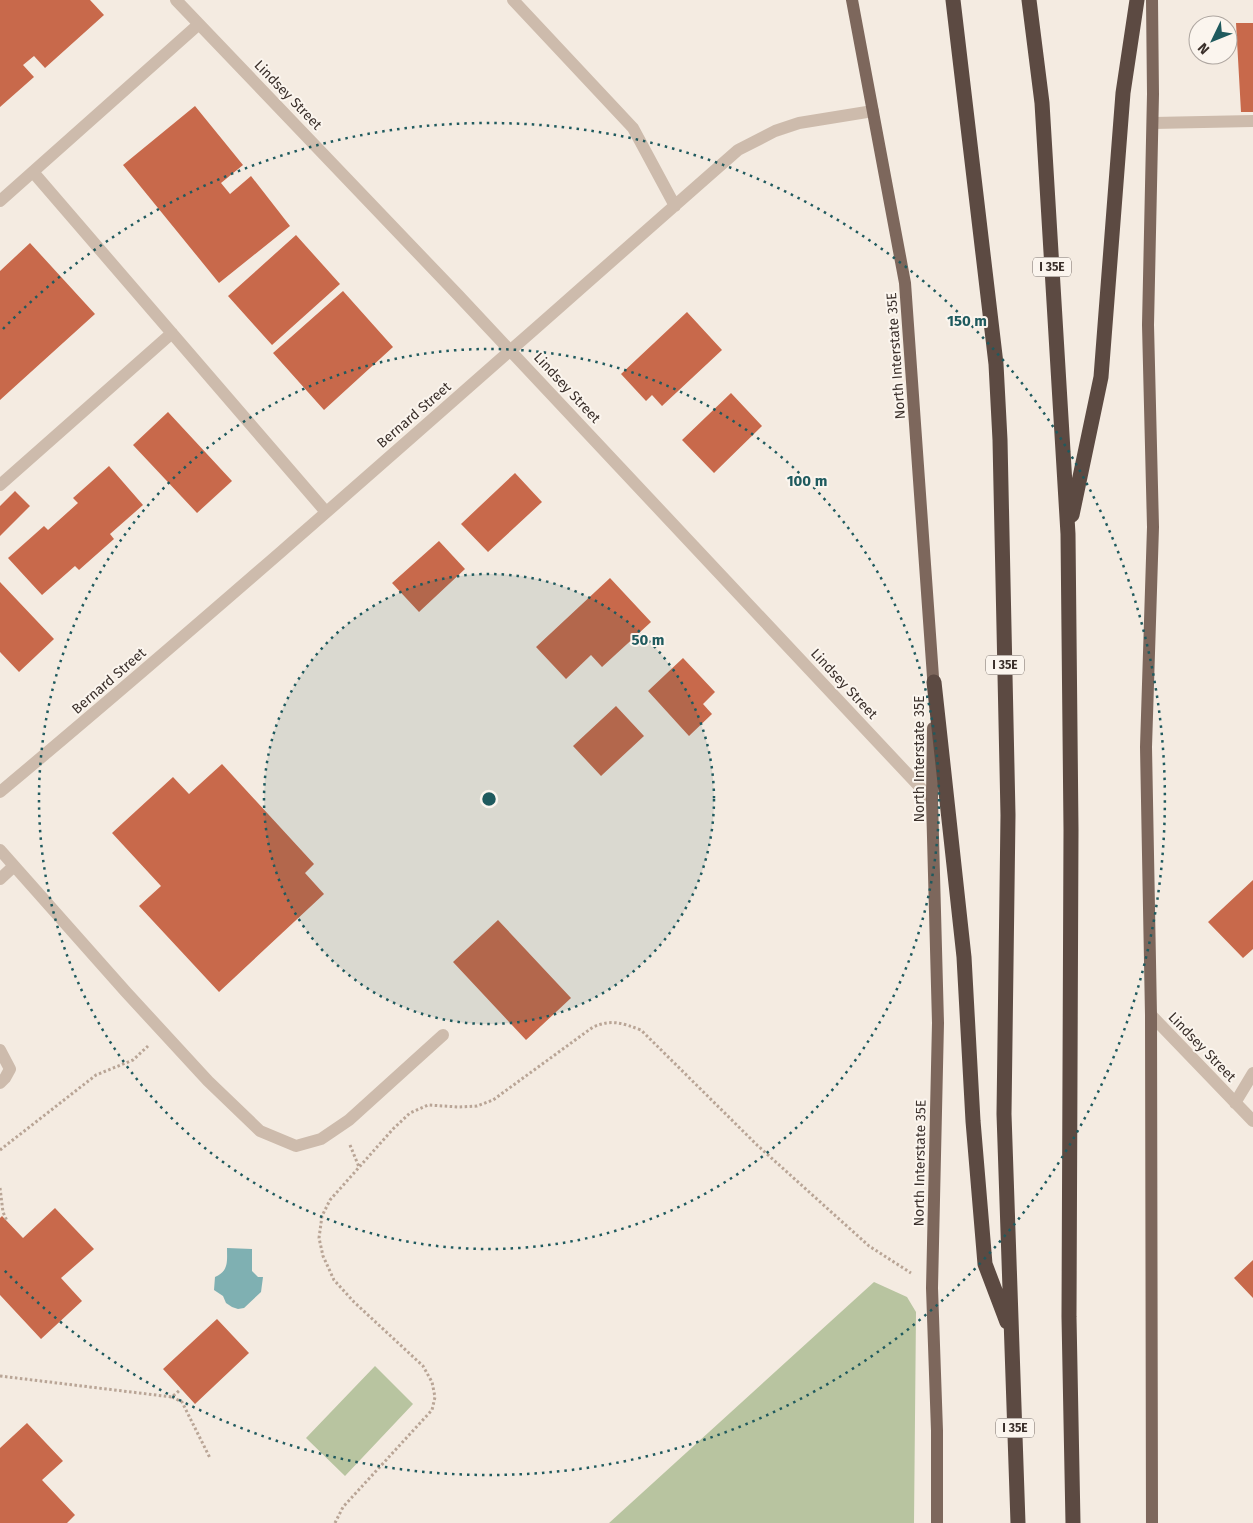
<svg xmlns="http://www.w3.org/2000/svg" width="1253" height="1523" viewBox="0 0 1253 1523" font-family="'Fira Sans',sans-serif">
  <rect width="100%" height="100%" fill="#f4ebe1"/>
  <path fill="#b8c4a0" d="M 874,1282 L 907,1297 L 916,1312 L 914,1523 L 609,1523 Z
    M 375,1366 L 413,1404 L 345,1476 L 306,1438 Z"/>
  <path fill="#7fb0b2" d="M 227,1248 L 252,1249 L 252,1271 L 258,1277 L 263,1277 L 261,1292 L 244,1308 L 238,1309 L 232,1307 L 226,1303 L 223,1296 L 214,1290 L 215,1277 C 229,1271 227,1261 227,1248 Z"/>
  <path fill="#c8694b" d="M 0,0 L 90,0 L 104,15 L 45,68 L 34,56 L 23,65 L 34,77 L 0,107 Z
    M 1236,23 L 1253,23 L 1253,112 L 1241,112 Z
    M 195,106 L 243,165 L 221,183 L 230,194 L 251,176 L 290,226 L 219,283 L 123,165 Z
    M 296,235 L 340,284 L 272,345 L 228,296 Z
    M 30,243 L 95,314 L 0,400 L 0,271 Z
    M 343,291 L 393,347 L 324,410 L 273,353 Z
    M 687,312 L 722,350 L 662,406 L 652,395 L 646,401 L 621,374 Z
    M 731,393 L 762,426 L 714,473 L 682,440 Z
    M 168,412 L 232,481 L 197,513 L 133,445 Z
    M 109,466 L 143,505 L 110,534 L 114,539 L 79,570 L 75,566 L 42,595 L 8,558 L 44,526 L 48,530 L 78,503 L 73,498 Z
    M 515,473 L 542,502 L 488,552 L 461,524 Z
    M 15,491 L 30,506 L 0,536 L 0,506 Z
    M 439,541 L 465,569 L 419,612 L 392,583 Z
    M 610,578 L 651,622 L 602,667 L 591,655 L 566,679 L 536,647 Z
    M 0,582 L 54,639 L 19,672 L 0,652 Z
    M 683,658 L 715,692 L 703,704 L 712,714 L 689,736 L 648,691 Z
    M 616,706 L 644,736 L 601,776 L 573,746 Z
    M 222,764 L 314,864 L 305,873 L 324,894 L 219,992 L 139,906 L 161,886 L 112,833 L 173,777 L 189,794 Z
    M 1253,880 L 1253,949 L 1243,958 L 1208,922 Z
    M 498,920 L 571,998 L 526,1040 L 453,962 Z
    M 55,1208 L 94,1249 L 61,1278 L 82,1301 L 41,1339 L 0,1295 L 0,1218 L 2,1216 L 23,1238 Z
    M 1253,1260 L 1253,1298 L 1234,1278 Z
    M 217,1319 L 249,1353 L 195,1404 L 163,1369 Z
    M 27,1423 L 63,1461 L 42,1480 L 75,1515 L 67,1523 L 0,1523 L 0,1448 Z"/>
  <g fill="none" stroke-linecap="round" stroke-linejoin="round">
    <path stroke="#b9a596" stroke-width="3" stroke-dasharray="2.5 2.5" stroke-linecap="butt" d="M 350,1145 L 359,1167
      M 0,1150 L 96,1075 L 133,1060 L 148,1046
      M 0,1188 L 3,1212 L 7,1221
      M 0,1376 L 172,1397 L 181,1389
      M 172,1397 L 182,1402 L 210,1458
      M 335,1523 L 343,1507 L 432,1410 L 435,1397 L 432,1382 L 423,1366 L 354,1302 L 334,1280 L 323,1256 L 319,1238 L 322,1216 L 330,1200 L 393,1129 L 410,1113 L 428,1105 L 459,1107 L 477,1106 L 493,1100 L 593,1027 C 612,1019 622,1023 641,1030 L 757,1145 L 869,1246 L 911,1273"/>
    <path stroke="#cdbbac" stroke-width="12" d="M 176,0 L 458,295 L 932,800
      M 513,0 L 633,128 L 675,206
      M 1153,123 L 1253,121
      M 33,172 L 326,512
      M 0,201 L 199,24
      M 0,485 L 172,333
      M 0,792 C 250,583 493,365 738,150 L 775,131 L 799,123 L 873,111
      M 0,850 L 126,992 L 208,1081 L 260,1131 L 296,1146 L 321,1139 L 349,1120 L 443,1035
      M 0,879 L 14,866
      M 1151,1015 L 1253,1121
      M 0,1050 L 10,1069 L 5,1078 L 0,1083
      M 1235,1103 L 1253,1073"/>
    <path stroke="#7d675c" stroke-width="12" d="M 852,0 L 905,283 L 934,691
      M 933,728 L 932,800 L 938,1023 L 932,1288 L 937,1431 L 937,1523
      M 1152,1523 L 1151,1015 L 1146,747 L 1153,527 L 1148,325 L 1153,94 L 1152,0"/>
    <path stroke="#5c4a42" stroke-width="15" d="M 953,0 L 996,364 L 1000,440 L 1008,815 L 1004,1114 L 1018,1523
      M 1029,0 L 1042,103 L 1068,534 L 1071,830 L 1069,1317 L 1073,1523
      M 1072,515 L 1101,377 L 1123,93 L 1137,0
      M 934,682 L 964,957 L 973,1121 L 985,1264 L 1007,1322"/>
  </g>
  <circle cx="489" cy="799" r="225" fill="#1f5a5e" fill-opacity=".12"/>
  <g fill="none" stroke="#1f5a5e" stroke-width="2.5" stroke-dasharray="2.5 5">
    <circle cx="489" cy="799" r="225"/>
    <circle cx="489" cy="799" r="450"/>
    <path d="M3 329A676 676 0 1 1 3 1269"/>
  </g>
  <g text-anchor="middle" dominant-baseline="central" stroke-width="4" stroke-linejoin="round" paint-order="stroke">
    <g fill="#fbf5ee" stroke="#756b66" stroke-width="1">
      <rect x="1033" y="257.5" width="38" height="19" rx="4"/>
      <rect x="986" y="655.5" width="38" height="19" rx="4"/>
      <rect x="996" y="1418.5" width="38" height="19" rx="4"/>
    </g>
    <g font-size="12" font-weight="bold" fill="#3b302b">
      <text x="1052" y="267">I 35E</text>
      <text x="1005" y="665">I 35E</text>
      <text x="1015" y="1428">I 35E</text>
    </g>
    <g font-size="14" fill="#3b302b" stroke="#fbf5ee">
      <text transform="translate(288 95) rotate(46)">Lindsey Street</text>
      <text transform="translate(896 356) rotate(-94)">North Interstate 35E</text>
      <text transform="translate(567 388) rotate(47)">Lindsey Street</text>
      <text transform="translate(414 415) rotate(-41)">Bernard Street</text>
      <text transform="translate(109 681) rotate(-41)">Bernard Street</text>
      <text transform="translate(844 684) rotate(47)">Lindsey Street</text>
      <text transform="translate(919 759) rotate(-90)">North Interstate 35E</text>
      <text transform="translate(1202 1047) rotate(46)">Lindsey Street</text>
      <text transform="translate(920 1163) rotate(-89)">North Interstate 35E</text>
    </g>
  </g>
  <circle cx="489" cy="799" r="8" fill="#1f5a5e" stroke="#fbf5ee" stroke-width="2.5"/>
  <g font-size="15" text-anchor="middle" font-weight="bold" fill="#1f5a5e" stroke="#fbf5ee" stroke-width="4" stroke-linejoin="round" paint-order="stroke">
    <text x="967" y="326">150 m</text>
    <text x="807" y="486">100 m</text>
    <text x="648" y="645">50 m</text>
  </g>
  <g transform="translate(1213 40) rotate(227)"><circle r="24" fill="#fbf5ee" stroke="#aea6a0"/>
  <path d="M0-4L9 19L0 12L-9 19Z" fill="#1f5a5e"/>
  <text y="-8" font-size="14" font-weight="bold" text-anchor="middle" fill="#3b302b">N</text>
  </g>
</svg>
